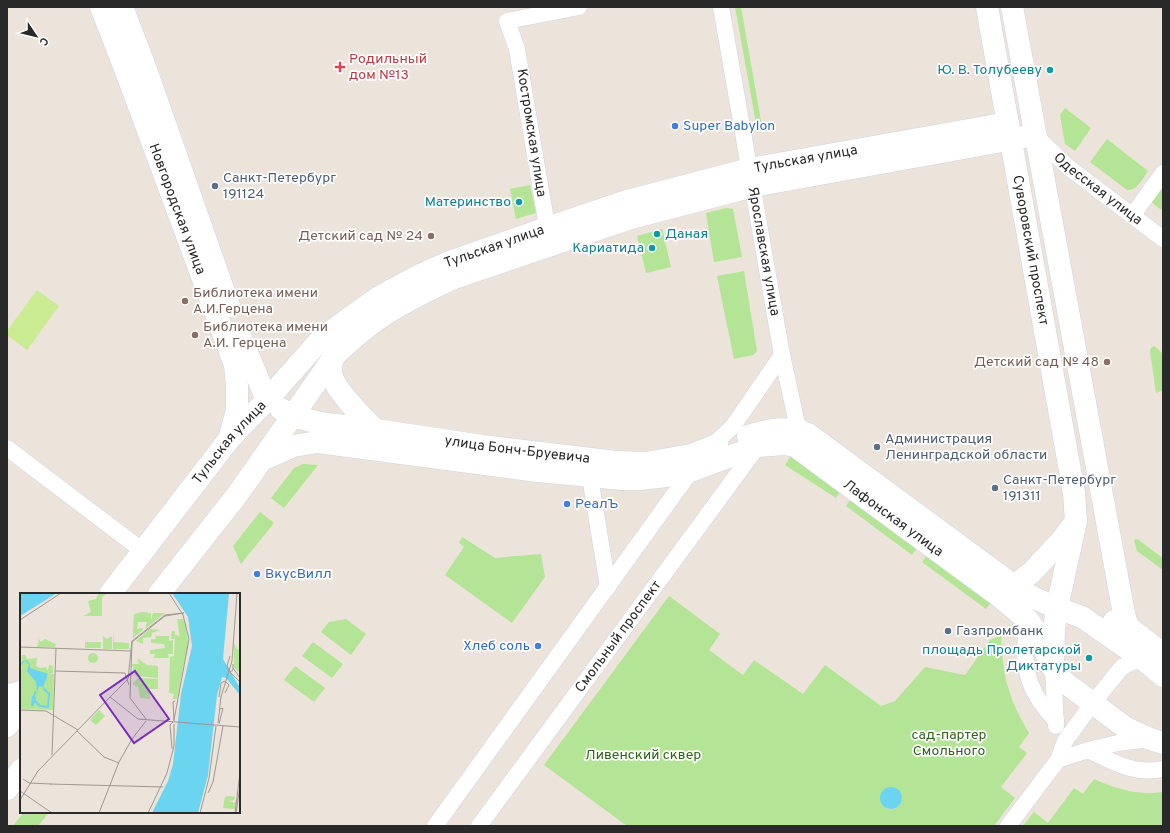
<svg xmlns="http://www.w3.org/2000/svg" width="1170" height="833" viewBox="0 0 1170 833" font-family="Overpass,sans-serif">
  <rect width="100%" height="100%" fill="#ece3da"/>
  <path fill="#b4e495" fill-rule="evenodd" d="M 735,7 L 741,7 L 762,127 L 757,128 Z
    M 1065,108 L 1091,128 L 1075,151 L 1065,144 L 1060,115 Z
    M 1107,139 L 1148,171 C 1143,178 1137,191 1127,190 L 1090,162 Z
    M 530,185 L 536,213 L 516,219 L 510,189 Z
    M 1161,189 L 1163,191 L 1163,211 L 1151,202 Z
    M 726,208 L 733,209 L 742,257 L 714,262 L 706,213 Z
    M 662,229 L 671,267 L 646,273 L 637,236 Z
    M 744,271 L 757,351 L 753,355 L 734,359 L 717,276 Z
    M 1154,346 L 1157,348 L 1163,354 L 1163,390 L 1156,393 L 1150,351 L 1151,348 Z
    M 791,456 L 842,490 L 836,498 L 785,465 Z
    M 303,464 L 318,465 L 284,508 L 271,498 L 294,468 Z
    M 852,497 L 918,547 L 912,555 L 846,506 Z
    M 260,512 L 274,523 L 241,564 L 233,546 Z
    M 462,537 L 495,558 L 541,554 L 545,577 L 512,623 L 445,575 L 464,547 L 459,543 Z
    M 1137,539 L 1163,558 L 1163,570 L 1137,551 L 1134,540 Z
    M 928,554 L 992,601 L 986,609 L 922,562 Z
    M 669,596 L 720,634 L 709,650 L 743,675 L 754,660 L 803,694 L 825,665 L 881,706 L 895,701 L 925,667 L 965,675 L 990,640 L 1001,635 C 1002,652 1003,673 1009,690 C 1013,705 1021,719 1029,733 L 1019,747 L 1027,753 L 1001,787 L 1015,798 L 994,826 L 627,826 L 544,765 ZM 902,799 C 900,808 894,811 885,808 Z
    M 346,619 L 366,634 L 351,655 L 321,632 L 329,622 Z
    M 313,642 L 343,664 L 332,678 L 302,656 Z
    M 295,666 L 325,688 L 314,702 L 284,680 Z
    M 1094,779 C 1116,789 1139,796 1163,792 L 1163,826 L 1023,826 L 1034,812 L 1048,823 L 1074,788 L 1083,794 Z
    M 24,812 L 49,812 L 38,826 L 13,826 Z"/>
  <path fill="#caeb91" d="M 37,290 L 59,306 L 27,350 L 7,335 L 7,331 Z"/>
  <path fill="#6ad4f1" d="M880 798a11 11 0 1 1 22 0a11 11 0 1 1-22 0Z"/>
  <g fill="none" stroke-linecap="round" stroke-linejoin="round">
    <g stroke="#d0d4e2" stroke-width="17">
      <g id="street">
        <path id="s1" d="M 721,7 L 782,355"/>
        <path id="s2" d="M 1035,135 L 1068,167 L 1163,239"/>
        <path d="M 1132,216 L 1163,173"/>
        <path d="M 549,238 L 517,49 L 507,21 L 579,7"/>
        <path d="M 7,448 L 143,551"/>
        <path d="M 590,477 L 608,587"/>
        <path d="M 1028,620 C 1021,663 1025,689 1056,721"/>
        <path d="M 1053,668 L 1056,726"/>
        <path d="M 1088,750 C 1112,762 1136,775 1163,769"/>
        <path d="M 1058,760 L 1088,750 L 1118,743 L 1150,739"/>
        <path d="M 435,826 L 691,471 L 711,447 L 733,426 L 782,355 L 797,424 L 808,434"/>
        <path id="s3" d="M 479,826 L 758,446"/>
        <path d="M 1008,826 L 1058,760 L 1065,741 L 1092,704 L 1122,667 L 1132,662 L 1144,660"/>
      </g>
    </g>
    <g stroke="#d0d4e2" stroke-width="23">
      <g id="secondary">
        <path id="s4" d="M 101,7 L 127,74 L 235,365 L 237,386 L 237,410 L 230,436"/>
        <path d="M 122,7 L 145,67 L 229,306"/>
        <path id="s5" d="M 987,7 L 1074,493 L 1076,521 L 1057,608 L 1054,628 L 1053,663"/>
        <path d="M 1012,7 L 1124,614 L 1128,627"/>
        <path d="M 240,336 L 267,400"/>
        <path d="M 332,360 C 332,364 330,369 331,373 C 333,387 365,421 376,430"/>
        <path id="s6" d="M 281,409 L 292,416 L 320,423 L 376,430 L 482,446 L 616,462 L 646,463 L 691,455 L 717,445"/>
        <path d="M 748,436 C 772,429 783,426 808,434 L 1014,586 L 1032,597 L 1057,608 L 1082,617 L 1144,660 L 1163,676"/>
        <path id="s7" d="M 262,460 L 293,446 L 318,442 L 538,471 L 622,479 L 641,479 L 666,476 L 691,471 L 758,446 L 784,444 L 795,446 L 999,596 L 1028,620 L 1037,633 L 1053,668 L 1063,681 L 1126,728 L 1150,739 L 1163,743"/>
        <path d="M 1014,586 L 1032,572 L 1061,541 L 1073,525"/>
        <path id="s8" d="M 110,594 L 230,438 L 267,400 L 322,338 L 379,297 L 418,276 L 447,263 L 547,228 L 624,202 L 750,169 L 1008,123"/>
        <path d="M 159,594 L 237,495 L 336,354 C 350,341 364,328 381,317 C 403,302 429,290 454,278 L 631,218 L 753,186 L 1035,135"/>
        <path d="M 1114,621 L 1128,627 L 1163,654"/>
        <path d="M 7,697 L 9,695 L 21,692"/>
        <path d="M 7,726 L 21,708"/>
        <path d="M 7,789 L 21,770"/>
      </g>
    </g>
    <use href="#street" stroke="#fff" stroke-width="16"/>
    <use href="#secondary" stroke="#fff" stroke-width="22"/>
  </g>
  <path fill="#e0444e" stroke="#fff" stroke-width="1.5" d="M338 61h4v4h4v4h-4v4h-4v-4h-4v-4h4z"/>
  <g fill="#0f9aa8" stroke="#fff" stroke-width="1.5">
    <circle cx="1050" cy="70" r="4"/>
    <circle cx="519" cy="202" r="4"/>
    <circle cx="657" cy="234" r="4"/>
    <circle cx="652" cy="248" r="4"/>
    <circle cx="1089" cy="658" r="4"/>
  </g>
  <g fill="#3f7fe0" stroke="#fff" stroke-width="1.5">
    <circle cx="675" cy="126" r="4"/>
    <circle cx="567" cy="504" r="4"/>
    <circle cx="257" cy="574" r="4"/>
    <circle cx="538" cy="646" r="4"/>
  </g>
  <g fill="#5c6f8a" stroke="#fff" stroke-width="1.5">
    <circle cx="215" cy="186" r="4"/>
    <circle cx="877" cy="447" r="4"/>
    <circle cx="995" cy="488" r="4"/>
    <circle cx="948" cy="631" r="4"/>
  </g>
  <g fill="#8d6e63" stroke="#fff" stroke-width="1.5">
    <circle cx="431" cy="236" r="4"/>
    <circle cx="185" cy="301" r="4"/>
    <circle cx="195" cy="335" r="4"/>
    <circle cx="1107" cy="362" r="4"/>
  </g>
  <g text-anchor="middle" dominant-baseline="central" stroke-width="3.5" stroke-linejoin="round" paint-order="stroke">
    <g font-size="14" fill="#be3a42" stroke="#fff" text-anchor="start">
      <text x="349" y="59">Родильный<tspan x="349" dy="16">дом №13</tspan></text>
    </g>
    <g font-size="14" fill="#0d838f" stroke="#fff" text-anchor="end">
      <text x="1042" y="70">Ю. В. Толубееву</text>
      <text x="511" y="202">Материнство</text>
      <text x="665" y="234" text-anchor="start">Даная</text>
      <text x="644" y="248">Кариатида</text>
      <text x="1081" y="650">площадь Пролетарской<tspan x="1081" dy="16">Диктатуры</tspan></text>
    </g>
    <g font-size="14" fill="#366cbe" stroke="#fff" text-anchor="start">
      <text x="683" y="126">Super Babylon</text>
      <text x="575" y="504">РеалЪ</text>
      <text x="265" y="574">ВкусВилл</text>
      <text x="530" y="646" text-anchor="end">Хлеб соль</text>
    </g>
    <g font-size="14" fill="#292929" stroke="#fff">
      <text transform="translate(531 133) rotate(81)">Костромская улица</text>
      <text stroke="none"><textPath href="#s8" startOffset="853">Тульская улица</textPath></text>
      <text stroke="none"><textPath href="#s2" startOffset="83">Одесская улица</textPath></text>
      <text stroke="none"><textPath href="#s4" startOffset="216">Новгородская улица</textPath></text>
      <text stroke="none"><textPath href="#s8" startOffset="529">Тульская улица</textPath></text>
      <text stroke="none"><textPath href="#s5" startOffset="247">Суворовский проспект</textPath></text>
      <text stroke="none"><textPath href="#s1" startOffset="248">Ярославская улица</textPath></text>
      <text stroke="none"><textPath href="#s8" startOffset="193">Тульская улица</textPath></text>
      <text stroke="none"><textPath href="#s6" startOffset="241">улица Бонч-Бруевича</textPath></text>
      <text stroke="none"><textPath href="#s7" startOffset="666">Лафонская улица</textPath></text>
      <text stroke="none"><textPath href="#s3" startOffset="235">Смольный проспект</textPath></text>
    </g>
    <g font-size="14" fill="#4e5e75" stroke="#fff" text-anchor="start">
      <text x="223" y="178">Санкт-Петербург<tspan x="223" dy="16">191124</tspan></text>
      <text x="885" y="439">Администрация<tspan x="885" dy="16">Ленинградской области</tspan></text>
      <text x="1003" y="480">Санкт-Петербург<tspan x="1003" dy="16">191311</tspan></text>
      <text x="956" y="631">Газпромбанк</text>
    </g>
    <g font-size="14" fill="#785e54" stroke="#fff" text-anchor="end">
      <text x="423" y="236">Детский сад № 24</text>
      <text x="193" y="293" text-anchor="start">Библиотека имени<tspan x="193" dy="16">А.И.Герцена</tspan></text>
      <text x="203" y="327" text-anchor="start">Библиотека имени<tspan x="203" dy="16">А.И. Герцена</tspan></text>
      <text x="1099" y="362">Детский сад № 48</text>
    </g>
    <g font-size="14" fill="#2d6718" stroke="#fff">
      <text x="949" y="735">сад-партер<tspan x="949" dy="16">Смольного</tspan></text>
      <text x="643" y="755">Ливенский сквер</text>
    </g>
  </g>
  <g transform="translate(20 593)">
    <rect width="220" height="220" fill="#ece3da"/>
    <path d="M 79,0 L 88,0 L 82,4 L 82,23 L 63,23 L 71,19 L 68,8 L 76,6 ZM 122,19 L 131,20 L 131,27 L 133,20 L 145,20 L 125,36 L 127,29 L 118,29 L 117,36 L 122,35 L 123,37 L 113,45 L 113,41 L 116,42 L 113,40 L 114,21 ZM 157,26 L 163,26 L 165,32 L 165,28 L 168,50 L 157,106 L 153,106 L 154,101 L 149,100 L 150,64 L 154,63 L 155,46 L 151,46 L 151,42 L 152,38 L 155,38 L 155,42 L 159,43 L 160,46 ZM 130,36 L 140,37 L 132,40 L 131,44 L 123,45 L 123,51 L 116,48 ZM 93,39 L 94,49 L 109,50 L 109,56 L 93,56 ZM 83,43 L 87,46 L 92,43 L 92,56 L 83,56 ZM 135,43 L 149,43 L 149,48 L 153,47 L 153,61 L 148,61 L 149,65 L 134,65 L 135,61 L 130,61 L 130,57 L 145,55 L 144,51 L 131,50 L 131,46 L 136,46 ZM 19,46 L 21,49 L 25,46 L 36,51 L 35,54 L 17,54 ZM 65,49 L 81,49 L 81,55 L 65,55 ZM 214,50 L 217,56 L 220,57 L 220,80 L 214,74 ZM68 65a5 5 0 1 1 10 0a5 5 0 1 1-10 0ZM 2,62 L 5,62 L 7,66 L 17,65 L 16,73 L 20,75 L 26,74 L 28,78 L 29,72 L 33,73 L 33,80 L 28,81 L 34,81 L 33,117 L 0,116 ZM 117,65 L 127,72 L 138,73 L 138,85 L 115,83 L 112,71 L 119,71 ZM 118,85 L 138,86 L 138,96 L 130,96 L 130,106 L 120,105 L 118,94 L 112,91 ZM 79,117 L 85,123 L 76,132 L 70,127 ZM 209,203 L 215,204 L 214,207 L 208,208 L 216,210 L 215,216 L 203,215 L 205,204 Z" fill="#b4e495"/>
    <path d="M 0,0 L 37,0 L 0,23 ZM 152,0 L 209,0 L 203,66 L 220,95 L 220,102 L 206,85 L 202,84 L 197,102 L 188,182 L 178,220 L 132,220 L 148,188 L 153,171 L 161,101 L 172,53 L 168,24 ZM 6,67 L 10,71 L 10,75 L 28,81 L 23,94 L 19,93 L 17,99 L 16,89 L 7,78 L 9,71 L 5,68 L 0,73 L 2,69 Z" fill="#6ad4f1"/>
    <path fill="none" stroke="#6ad4f1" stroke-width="2" d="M 16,98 L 14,103 L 16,109 L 20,113 L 28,114 L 29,101 L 23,95M 13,103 L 12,113 L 15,108M 172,129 L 190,42 L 190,14 L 186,0M 152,220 L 167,177 L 172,132"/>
    <path fill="none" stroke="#9e9993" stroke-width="1" d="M 149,0 L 163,22 L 169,46 L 154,127M 0,27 L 41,0M 0,54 L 111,58M 210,63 L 207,73 L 210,79 L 213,77 L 213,71M 213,75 L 220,85M 35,78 L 105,80 L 109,92M 210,79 L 220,89M 90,104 L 108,86 L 112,48 L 145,22 L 164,20 L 145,23 L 112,49 L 110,105 L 126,126M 199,104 L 201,90 L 205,88 L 209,92 L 205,100M 0,117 L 26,118 L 58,137M 154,128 L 153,109 L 155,108M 198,130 L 201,104 L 212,68 L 217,0M 199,131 L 203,115 L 200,116M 57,138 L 84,164 L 99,170M 152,156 L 150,132 L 153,129M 32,162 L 36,55M 3,186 L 9,190 L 31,191M 30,191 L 143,194M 0,198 L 32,220M 188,200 L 193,189 L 203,133M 0,207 L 18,178 L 90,104 L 118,126 L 220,134M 79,220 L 99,169 L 112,146 L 126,128M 128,220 L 147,180 L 154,153 L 154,131M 180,220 L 189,185 L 196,133M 215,220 L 220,180M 216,220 L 220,193"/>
    <path fill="#7b2cbf" fill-opacity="0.15" stroke="#7b2cbf" stroke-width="2" d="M 115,78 L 149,126 L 114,150 L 80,102 Z"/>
    <rect width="220" height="220" fill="none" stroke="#292929" stroke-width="2"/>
  </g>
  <rect width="1170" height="833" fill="none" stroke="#292929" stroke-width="16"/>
  <g transform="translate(36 36) rotate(125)" stroke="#ffffff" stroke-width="3" paint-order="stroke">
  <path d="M0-3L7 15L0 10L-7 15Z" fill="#292929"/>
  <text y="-6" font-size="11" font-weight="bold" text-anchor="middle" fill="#292929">С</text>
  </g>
</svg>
